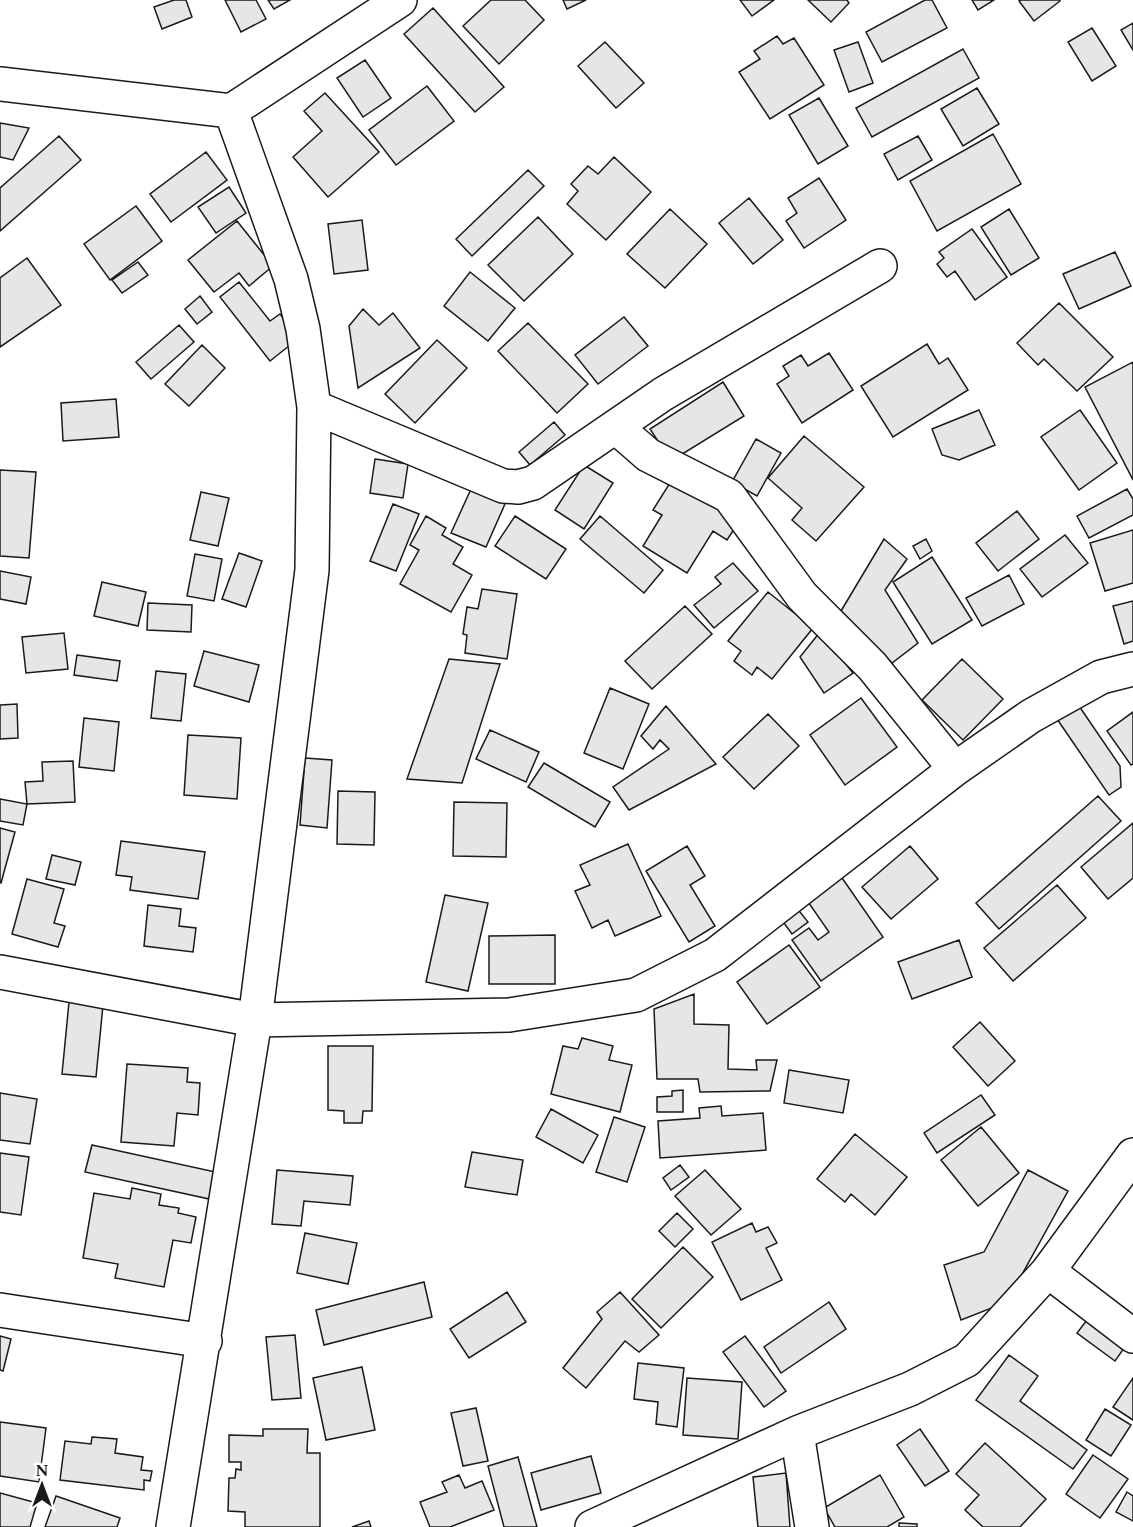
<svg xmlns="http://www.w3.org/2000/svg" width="1133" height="1527" font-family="Spectral,serif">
<rect width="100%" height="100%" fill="#fff"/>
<path fill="#e6e6e6" stroke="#1a1a1a" stroke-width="1.5" d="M174,0H186L192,17L162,29L154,7Z
M225,0H256L266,19L241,32Z
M268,0H290L274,9Z
M491,0H525L544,20L499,64L463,26Z
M563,0H586L567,9Z
M740,0H774L752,16Z
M808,0H847L849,3L831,22Z
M925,0H932L947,28L882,62L866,32Z
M972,0H994L978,10Z
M1021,0H1059L1060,1L1034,21L1019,1Z
M433,8L504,87L475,112L404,34Z
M1133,23V50L1121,30Z
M1092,28L1116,66L1092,81L1068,42Z
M777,36L783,44L794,38L824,85L770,119L739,72L760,59L754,51Z
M605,42L644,83L616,108L578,66Z
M858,42L873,83L849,92L834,50Z
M963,49L979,78L872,137L856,108Z
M365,60L391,98L363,117L337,78Z
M427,86L454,121L396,165L369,130Z
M977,88L999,124L963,146L941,109Z
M325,93L379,152L328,197L293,157L322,131L304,111Z
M819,98L848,146L818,164L789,115Z
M0,123L29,128L13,160L0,157Z
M993,134L1021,184L937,231L910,181Z
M59,136L81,160L0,231V188Z
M918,136L932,160L898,180L884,154Z
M206,152L227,180L171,222L150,194Z
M614,157L651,192L606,240L567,204L578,191L571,184L588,166L598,174Z
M528,170L544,186L472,256L456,239Z
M819,178L846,220L804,248L786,221L797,213L788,198Z
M229,187L246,213L216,233L198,207Z
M749,198L783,240L753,264L719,223Z
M136,206L162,241L110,280L84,244Z
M670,209L707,244L665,288L627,254Z
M1009,209L1039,258L1011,275L981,227Z
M538,217L573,254L524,301L488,265Z
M362,220L368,270L334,274L328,224Z
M237,221L273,266L249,286L239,273L214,292L188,260Z
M972,229L1007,277L975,300L955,271L947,277L937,264L944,258L939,252Z
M1115,252L1131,286L1079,309L1063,274Z
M27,258L61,305L0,347V278Z
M138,262L148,275L122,293L112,280Z
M470,272L515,308L488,341L444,306Z
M239,282L270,321L280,314L299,338L270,361L220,297Z
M200,296L212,312L197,324L185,309Z
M1059,303L1113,357L1077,391L1044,359L1038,365L1017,343Z
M363,309L379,325L393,313L420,348L358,388L349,326Z
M624,317L648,346L598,384L575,355Z
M528,323L588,384L557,413L498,351Z
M179,325L194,342L151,379L136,362Z
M437,340L467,368L415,423L385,394Z
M927,344L939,364L948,358L968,390L893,437L861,386Z
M202,345L225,368L189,406L165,384Z
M829,353L853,390L802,423L777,384L789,376L783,366L801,355L808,366Z
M1133,362V480L1085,387Z
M723,382L744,416L671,461L650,429Z
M116,399L119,437L63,441L61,403Z
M979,410L995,445L959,460L942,455L932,429Z
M1080,410L1117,463L1079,490L1041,437Z
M554,422L565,435L530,465L519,452Z
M804,436L864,487L816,541L792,520L802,508L768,478Z
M756,439L781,453L757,496L732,482Z
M375,459L408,464L403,498L370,493Z
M584,465L613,483L584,529L555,510Z
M0,470L36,472L29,558L0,556Z
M673,478L740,520L727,540L713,531L687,573L643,546L662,515L653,510Z
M471,489L505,504L486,547L451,533Z
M1127,489L1133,499V515L1089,538L1077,516Z
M201,492L229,498L218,546L190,540Z
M393,504L419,514L396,571L370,561Z
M1017,511L1039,539L998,571L976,543Z
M426,516L446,528L442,535L463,547L453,564L472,575L451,612L400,584L419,550L410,545Z
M515,516L566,549L546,579L495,546Z
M600,516L663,570L644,593L580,539Z
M1133,530V583L1105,591L1090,543Z
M1065,535L1088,563L1042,597L1020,569Z
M884,539L907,559L885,590L918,643L892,663L841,611Z
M926,539L932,551L920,559L913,546Z
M239,553L262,561L246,607L222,599Z
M195,554L222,559L214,601L187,596Z
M932,557L972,620L932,644L893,582Z
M733,563L758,591L714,628L694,605L721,584L715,577Z
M0,571L31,577L26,604L0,599Z
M1009,575L1024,604L982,626L966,598Z
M102,582L146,592L138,626L94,616Z
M482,589L517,594L507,659L465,653L467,635L463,634L467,607L478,609Z
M768,592L813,628L772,679L757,667L752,675L734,661L741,651L728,641Z
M1133,601V641L1124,644L1113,606Z
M148,603L192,605L191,632L147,630Z
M685,606L712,634L652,689L625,661Z
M820,632L853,673L824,693L800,657Z
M64,633L68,669L26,673L22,637Z
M204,651L259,665L249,702L194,686Z
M77,655L120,661L117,681L74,675Z
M449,659L500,664L462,783L407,779Z
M962,659L1003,699L963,740L922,700Z
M156,671L186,674L181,721L151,718Z
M610,688L649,704L623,769L584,753Z
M861,698L897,747L845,785L810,735Z
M17,704L18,738L0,739V705Z
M666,706L716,764L629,810L613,787L669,749L660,740L653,749L641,736Z
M1079,706L1120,766L1121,787L1109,795L1055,716Z
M1133,712V764L1131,765L1107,731Z
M768,714L799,746L754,789L723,757Z
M84,718L119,722L114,771L79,767Z
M490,730L539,752L526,782L476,759Z
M188,735L241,738L237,799L184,795Z
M305,758L332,760L327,828L300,825Z
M73,761L75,802L27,804L25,782L43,781L42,762Z
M544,763L610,802L595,827L528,787Z
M338,791L375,792L374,845L337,844Z
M1098,796L1121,821L999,929L976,903Z
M0,799L27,804L23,825L0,821Z
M454,802L507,803L506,857L453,856Z
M1133,823V878L1108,899L1081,867Z
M0,828L15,832L1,883L0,882Z
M121,841L205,852L198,899L130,890L132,877L116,875Z
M628,844L661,916L615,936L608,920L592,928L575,891L590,885L580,865Z
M687,846L705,876L690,885L715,926L689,942L646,871Z
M910,846L938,879L891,919L862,887Z
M52,855L81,862L75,885L46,879Z
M840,875L883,937L821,981L792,940L809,928L818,940L829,932L806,899Z
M27,879L64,889L54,923L65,926L58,947L12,934Z
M1057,885L1086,918L1013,981L984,948Z
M445,895L488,903L468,991L426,982Z
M148,905L181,909L179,926L196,928L193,952L144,946Z
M796,907L808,922L792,934L781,919Z
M555,935V984H489V936Z
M959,940L972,977L912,999L898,962Z
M789,945L820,987L767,1024L737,982Z
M694,994V1024L729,1025L728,1069L757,1070L756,1060H777L770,1091L700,1092L698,1079H657L654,1009Z
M69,1002L103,1005L96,1077L62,1074Z
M980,1022L1015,1061L988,1086L953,1047Z
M582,1038L613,1046L609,1060L632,1065L620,1112L551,1094L563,1046L578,1049Z
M328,1046H373L372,1111H363L362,1123H344V1111L328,1110Z
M127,1064L188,1068L187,1082L200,1083L198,1115L177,1113L174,1146L121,1142Z
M789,1070L849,1080L843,1113L784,1103Z
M683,1090V1112H657V1097L672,1096V1091Z
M0,1093L37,1099L30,1144L0,1140Z
M981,1095L995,1115L937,1153L924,1133Z
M721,1106L722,1116L763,1113L766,1150L660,1158L658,1121L700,1118L699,1108Z
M551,1109L598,1135L583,1163L536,1137Z
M614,1117L645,1127L627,1182L596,1172Z
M981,1127L1019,1173L978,1206L941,1160Z
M855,1134L907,1177L875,1215L851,1194L845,1202L817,1179Z
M92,1145L220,1173L214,1200L85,1172Z
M472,1152L523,1160L517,1195L465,1187Z
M0,1153L29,1157L21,1215L0,1212Z
M680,1165L689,1177L671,1190L663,1178Z
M277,1170L353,1176L350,1205L304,1201L301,1226L272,1224Z
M705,1170L741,1209L711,1235L675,1196Z
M1028,1170L1068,1191L1020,1278L1002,1304L961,1320L944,1265L984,1252Z
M132,1188L161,1194L159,1205L179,1208L178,1213L196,1217L191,1243L173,1240L164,1287L115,1278L118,1264L83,1258L94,1193L130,1199Z
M677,1213L693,1229L675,1247L659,1231Z
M752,1223L756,1232L768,1227L777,1243L766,1248L782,1280L741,1300L712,1242Z
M305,1233L357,1243L348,1284L297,1273Z
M683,1247L713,1277L661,1328L632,1299Z
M424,1282L432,1317L324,1345L316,1310Z
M507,1292L526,1322L469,1358L450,1329Z
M620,1292L659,1335L639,1352L625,1341L586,1388L563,1368L602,1319L597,1312Z
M829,1302L846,1329L781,1373L764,1347Z
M1090,1316L1127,1344L1115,1361L1077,1333Z
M295,1335L301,1398L272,1400L266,1337Z
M0,1336L11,1339L3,1371L0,1370Z
M745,1336L786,1391L764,1407L723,1352Z
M1009,1355L1038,1376L1020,1401L1087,1450L1073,1469L976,1400Z
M638,1363L684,1368L677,1427L656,1424L658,1402L634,1399Z
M362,1367L375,1430L326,1440L313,1378Z
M687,1378L742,1382L738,1439L683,1435Z
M1133,1378V1420L1113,1407Z
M476,1408L488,1461L463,1466L451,1413Z
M1105,1409L1131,1425L1111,1456L1086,1440Z
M0,1422L46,1428L39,1482L0,1476Z
M263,1429H308L307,1453H320V1527H245V1512L228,1511L229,1478H235L236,1469L241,1470V1462H229V1435L263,1436Z
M920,1429L949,1471L925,1486L897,1445Z
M92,1437L117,1439L115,1453L143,1457L141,1470L152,1471L150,1481L144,1480V1490L60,1480L65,1441L91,1444Z
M985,1443L1046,1499L1020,1527H983L965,1510L979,1495L956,1474Z
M1093,1455L1128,1479L1100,1518L1066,1494Z
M591,1456L601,1493L541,1510L531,1473Z
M518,1457L537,1527H504L488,1466Z
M786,1473L790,1527H758L753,1477Z
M459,1475L465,1488L482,1481L494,1510L450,1527H430L420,1502L447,1492L442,1482Z
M880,1475L904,1517L887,1527H835L824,1508Z
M1127,1492L1133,1496V1521L1116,1512Z
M0,1493L37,1503L30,1527H0Z
M56,1496L120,1518L117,1527H45Z
M369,1521L371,1527H352Z
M899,1523L917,1524V1527H899Z"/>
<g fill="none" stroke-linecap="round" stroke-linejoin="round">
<g stroke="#1a1a1a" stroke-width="36">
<path id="minor" d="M0,84L231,111L400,0
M314,407L503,486L518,487L533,483L663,394L880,266
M616,427L648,455L729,496L802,596L872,666L955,769
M0,972L255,1020L509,1015L636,995L715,955L955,769L1031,716L1101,677L1133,669
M1048,1271L1133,1336
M0,1310L205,1341
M797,1433L812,1527
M173,1527L255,1020L312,570L314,407L303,329L291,279L231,111
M592,1527L797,1433L910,1389L967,1360L1048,1271L1133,1155"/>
</g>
<use href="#minor" stroke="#fff" stroke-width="33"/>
</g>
<g transform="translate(42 1485)" stroke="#ffffff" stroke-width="4.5" paint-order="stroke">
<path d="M0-4.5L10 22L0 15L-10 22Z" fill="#1a1a1a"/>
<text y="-9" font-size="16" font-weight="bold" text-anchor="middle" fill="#1a1a1a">N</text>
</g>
</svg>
